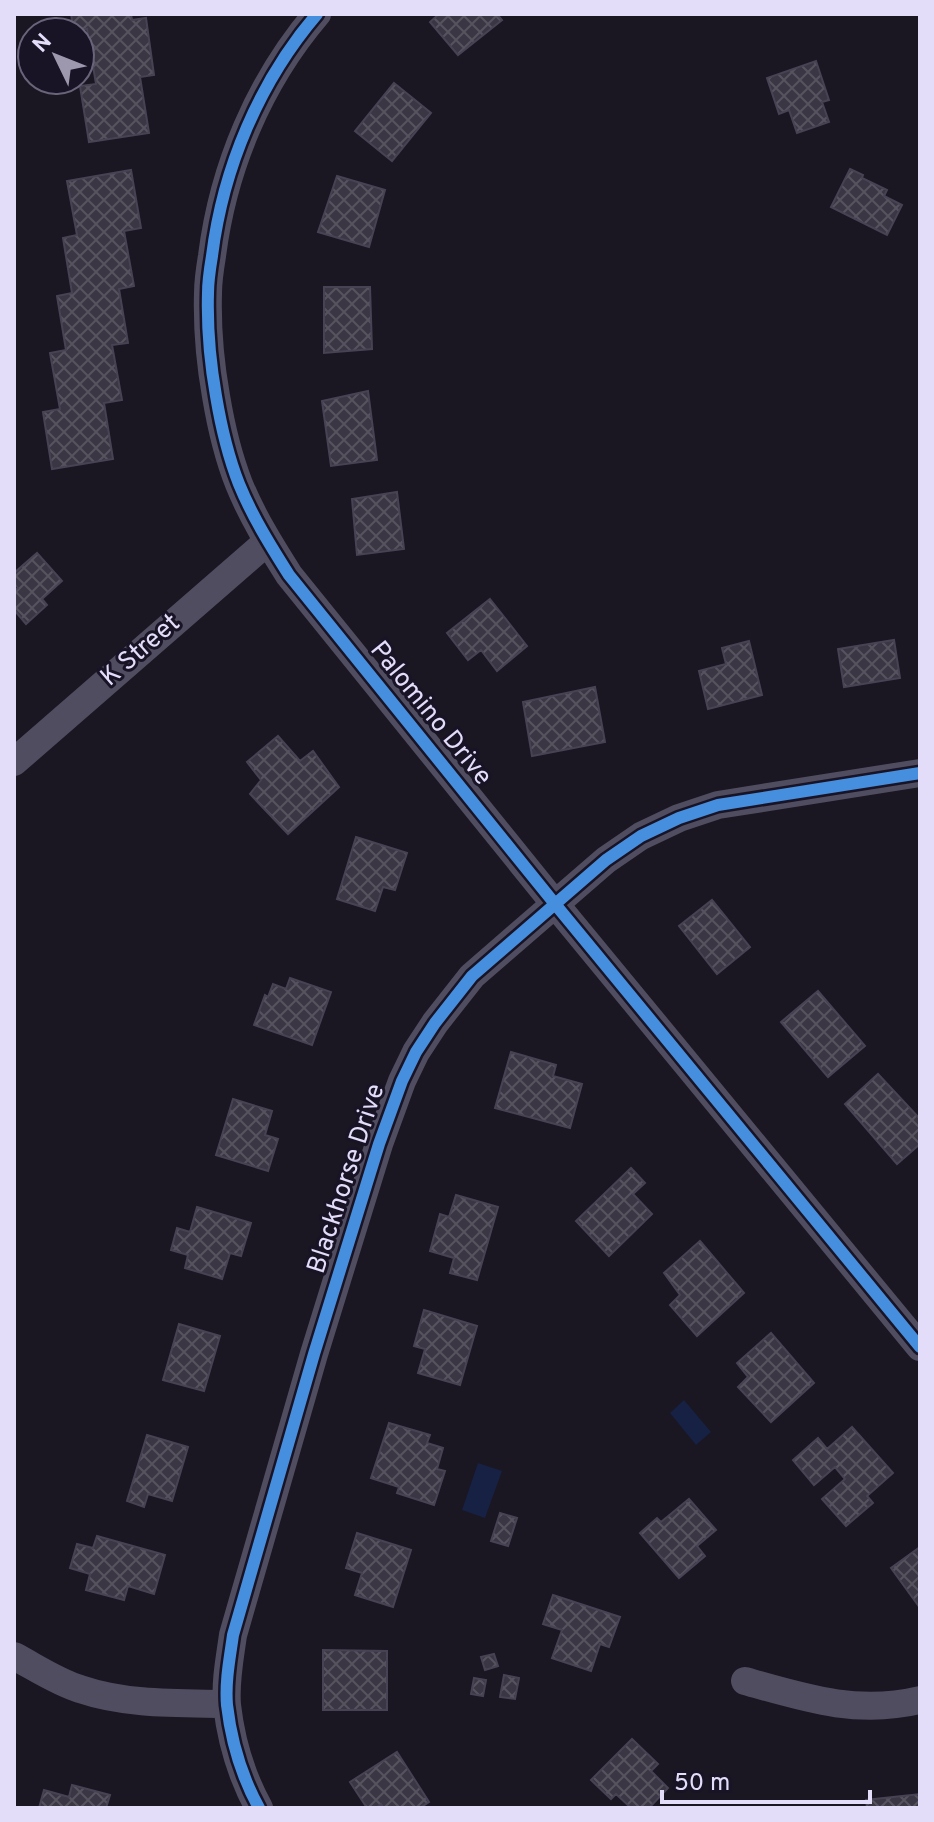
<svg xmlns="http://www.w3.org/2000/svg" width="934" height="1822" font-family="Overpass,sans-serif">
<defs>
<pattern id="building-cross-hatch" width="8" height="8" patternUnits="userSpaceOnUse" patternTransform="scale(2)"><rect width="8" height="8" fill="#3a3643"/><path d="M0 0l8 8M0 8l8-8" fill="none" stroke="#56535f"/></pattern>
</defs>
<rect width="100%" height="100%" fill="#1a1722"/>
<path fill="#162144" d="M684,1400L711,1432L696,1445L670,1413Z
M478,1463L502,1471L485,1518L462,1510Z"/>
<path fill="url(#building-cross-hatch)" stroke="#484354" stroke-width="2" d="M71,14H131L132,20L146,18L154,75L140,77L149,133L89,142L80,86L96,84L87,29L74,31Z
M439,14H497L502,20L458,55L430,22Z
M816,61L829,100L822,102L829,122L797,133L789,110L779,114L767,78Z
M394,83L431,113L392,161L355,131Z
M850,169L863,175L862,178L887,190L884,196L902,205L887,235L831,207Z
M131,170L141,228L124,231L134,286L119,289L128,343L112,345L122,400L104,403L113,459L52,469L43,412L60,409L50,353L66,350L57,296L72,293L63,238L77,235L67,181Z
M337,176L385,190L369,247L318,232Z
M324,287H370L372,349L324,353Z
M368,391L377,460L331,466L322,401Z
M397,492L404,549L357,555L352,499Z
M37,553L62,581L42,599L47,605L26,624L14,610V591L18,588L14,583V573Z
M490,599L527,646L497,671L481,650L468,660L447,633Z
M894,640L900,678L844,687L838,649Z
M749,641L762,695L708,709L699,671L726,664L722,648Z
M595,687L605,742L532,756L523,702Z
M278,736L300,761L313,751L339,787L288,834L250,794L261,780L247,762Z
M356,837L407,853L395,890L383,887L375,911L337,899Z
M712,900L750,947L717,974L679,926Z
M290,978L331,992L312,1045L254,1025L265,995L268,997L273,984L286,989Z
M818,991L865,1046L828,1077L781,1022Z
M511,1052L556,1065L553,1076L582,1084L570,1128L495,1108Z
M878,1074L920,1119V1144L897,1164L845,1104Z
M233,1099L272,1111L265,1135L278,1139L268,1171L216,1155Z
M631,1168L645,1183L633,1194L652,1214L609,1256L576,1221Z
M456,1195L498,1207L477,1280L450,1273L454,1258L430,1251L440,1214L449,1217Z
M197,1207L251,1223L241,1256L230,1253L222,1279L185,1268L188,1255L171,1250L177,1228L190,1232Z
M700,1241L744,1293L697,1336L670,1305L680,1295L664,1273Z
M424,1310L477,1326L460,1385L418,1373L425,1349L414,1346Z
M179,1324L220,1336L204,1391L163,1380Z
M771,1333L814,1383L771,1422L738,1387L748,1377L737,1363Z
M389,1423L430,1435L427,1443L443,1448L437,1469L445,1471L434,1505L397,1493L399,1487L371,1478Z
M852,1427L893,1473L867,1496L873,1503L846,1526L822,1499L845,1479L835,1467L814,1485L793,1460L818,1438L827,1449Z
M147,1435L188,1447L172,1501L148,1494L144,1507L127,1501Z
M689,1499L716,1530L697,1546L705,1556L679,1578L640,1533L657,1518L661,1522Z
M500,1513L517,1518L508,1546L491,1541Z
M357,1533L411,1550L393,1607L355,1595L362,1573L346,1568Z
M97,1536L165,1555L154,1594L128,1586L124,1600L86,1590L90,1574L70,1568L77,1544L93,1548Z
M920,1547V1608L891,1568Z
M553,1595L620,1617L609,1647L600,1644L591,1671L552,1658L562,1630L543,1624Z
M323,1650L387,1651V1710H323Z
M494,1654L498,1666L485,1670L481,1657Z
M504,1675L519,1678L515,1699L500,1697Z
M474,1678L486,1680L483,1696L471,1694Z
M632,1739L658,1764L651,1771L668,1788L649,1808H631L616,1794L611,1799L591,1780Z
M397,1752L429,1802L420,1808H383L381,1804L376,1808H367L350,1782Z
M72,1785L110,1795L106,1808H39L44,1790L69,1797Z
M920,1794V1808H867L866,1800Z"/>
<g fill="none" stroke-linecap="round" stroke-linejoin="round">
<path stroke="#514d61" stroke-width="28" d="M317,14C259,82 223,168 212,256C210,268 208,281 208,293C207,327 210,362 216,396C221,426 228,456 239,484C252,516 270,545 289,575L555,904L920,1347
M14,762L268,541
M14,1656C35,1667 57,1682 80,1689C127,1705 178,1703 227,1704
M745,1681C805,1698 857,1715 920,1700
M259,1808C242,1777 231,1740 227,1705C225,1681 230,1657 233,1635L314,1354L379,1144L402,1081L416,1052L435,1023L472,976L606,860L641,836L679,818L718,805L920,773"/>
<g stroke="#191326" stroke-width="17">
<path id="cycleway" d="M317,14C259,82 223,168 212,256C210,268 208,281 208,293C207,327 210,362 216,396C221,426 228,456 239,484C252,516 270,545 289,575L555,904L920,1347
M259,1808C242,1777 231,1740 227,1705C225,1681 230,1657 233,1635L314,1354L379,1144L402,1081L416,1052L435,1023L472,976L606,860L641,836L679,818L718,805L920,773"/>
</g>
<use href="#cycleway" stroke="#468fdf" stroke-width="12"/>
</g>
<g text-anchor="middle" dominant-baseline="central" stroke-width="6" stroke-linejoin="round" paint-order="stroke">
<g font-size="26" fill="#e4ddfa" stroke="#191326">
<text transform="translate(141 651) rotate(-41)">K Street</text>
<text transform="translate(430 714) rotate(51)">Palomino Drive</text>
<text transform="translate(347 1179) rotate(-72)">Blackhorse Drive</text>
</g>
</g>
<rect width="934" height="1822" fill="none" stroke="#e4ddfa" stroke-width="32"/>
<g transform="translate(56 56) rotate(313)"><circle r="38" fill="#191326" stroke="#6a647b" stroke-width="2"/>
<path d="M0-6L14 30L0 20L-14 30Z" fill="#9d98ae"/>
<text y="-12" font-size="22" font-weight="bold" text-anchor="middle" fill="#e4ddfa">N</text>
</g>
<path d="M662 1790v12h208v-12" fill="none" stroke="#e4ddfa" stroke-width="4"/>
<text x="674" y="1790" font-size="24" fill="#e4ddfa" stroke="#191326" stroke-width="6" paint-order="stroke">50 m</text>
</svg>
